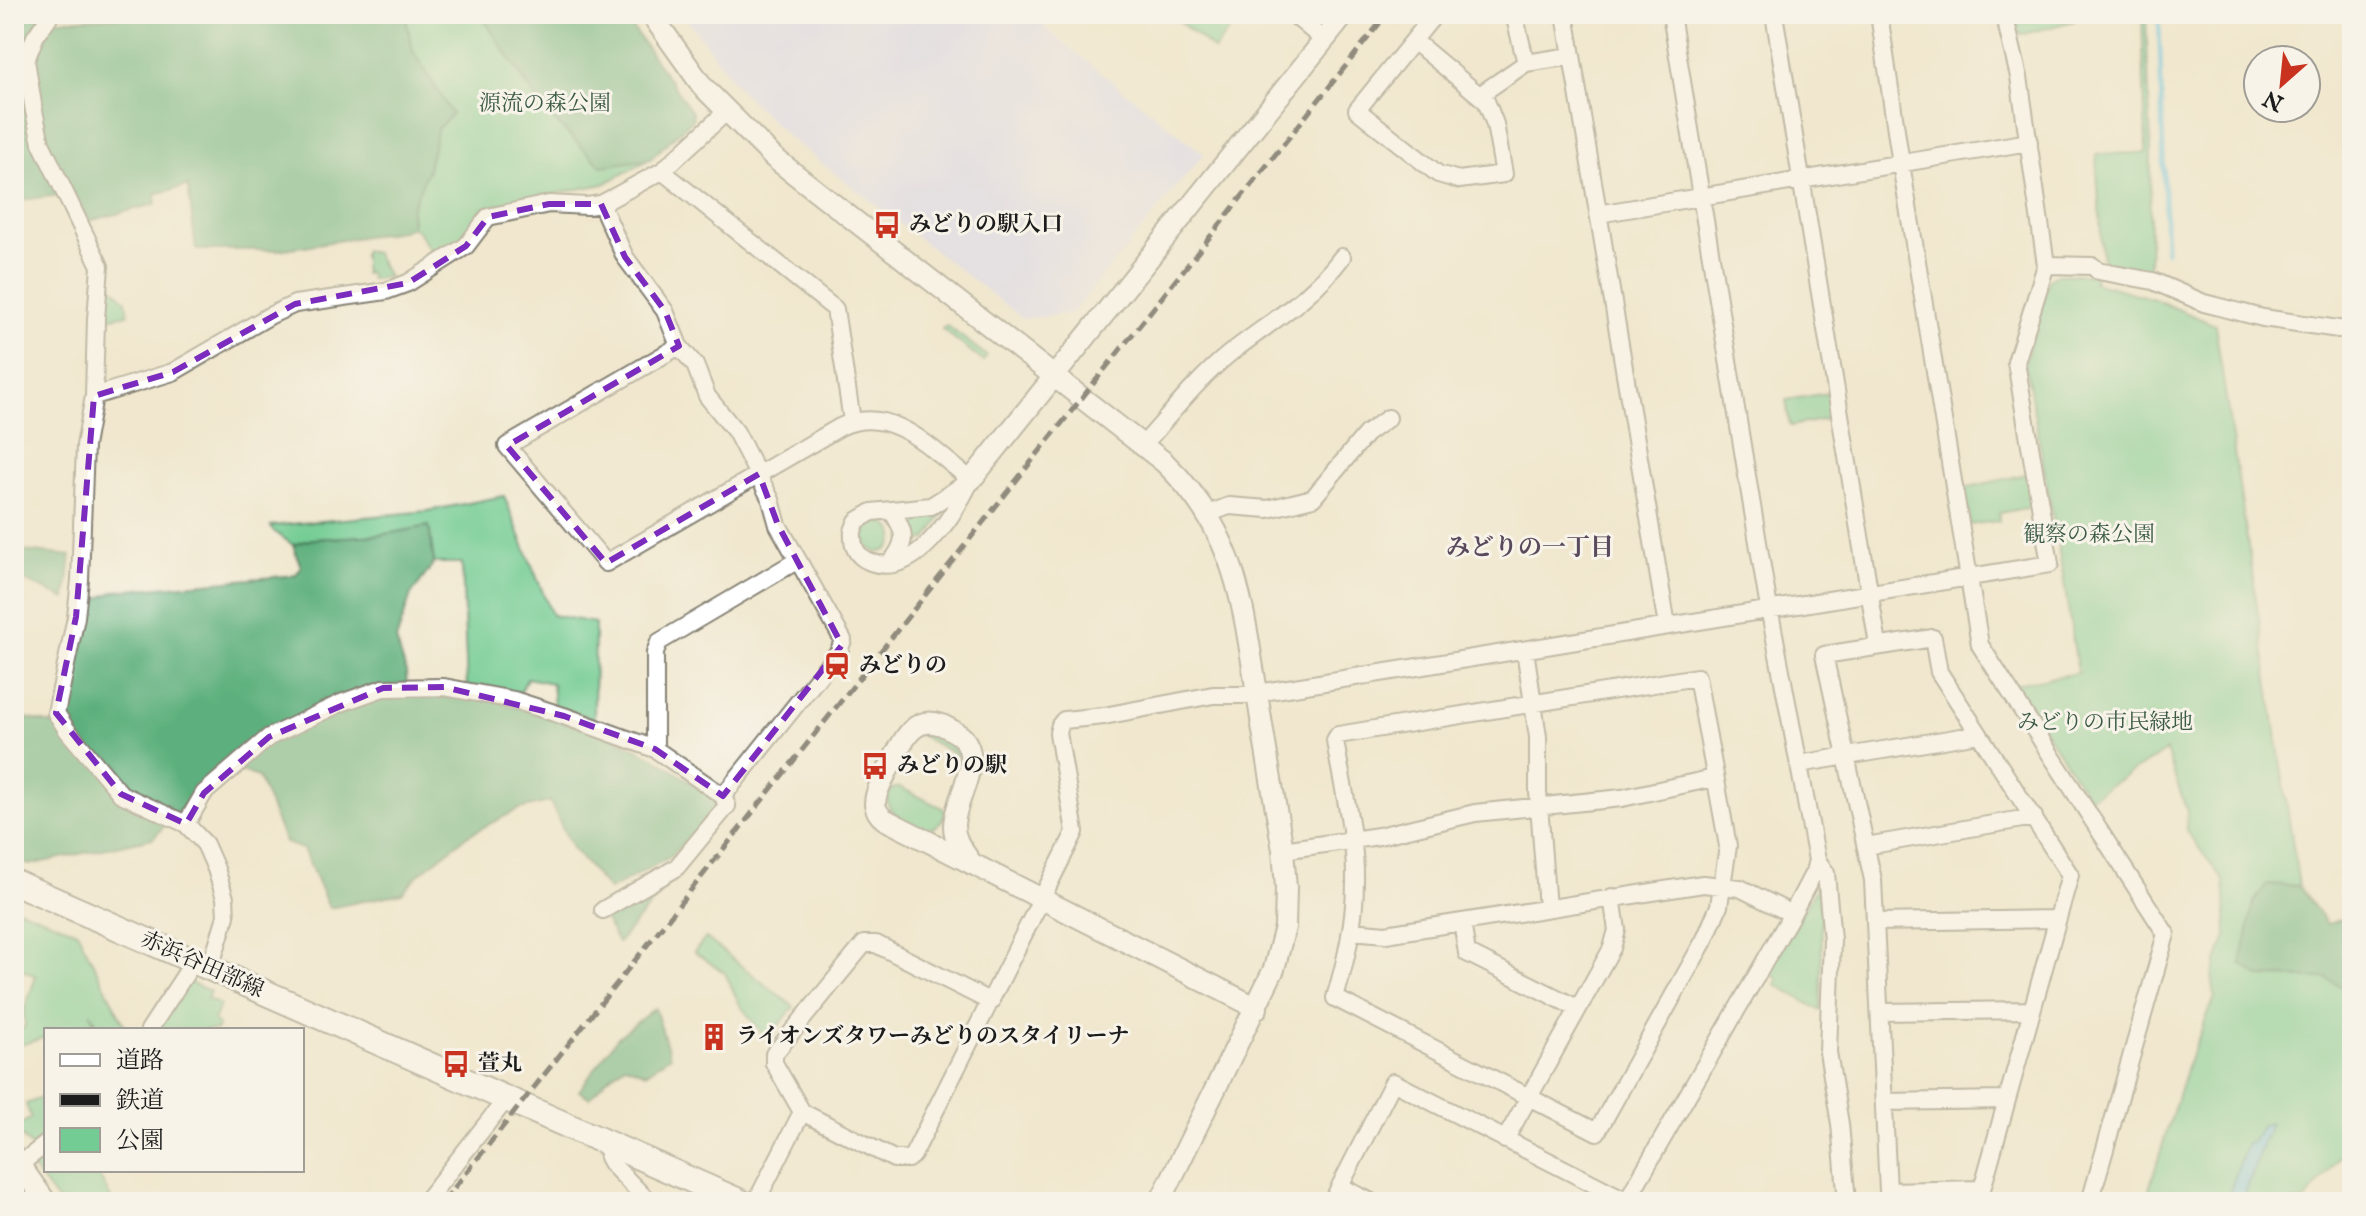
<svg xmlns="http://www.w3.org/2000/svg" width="2366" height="1216" font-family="'IM FELL English','Noto Serif JP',serif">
<rect width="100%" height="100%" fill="#f7f3e8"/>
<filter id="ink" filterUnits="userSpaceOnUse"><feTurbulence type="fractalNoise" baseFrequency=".0125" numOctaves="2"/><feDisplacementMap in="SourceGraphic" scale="16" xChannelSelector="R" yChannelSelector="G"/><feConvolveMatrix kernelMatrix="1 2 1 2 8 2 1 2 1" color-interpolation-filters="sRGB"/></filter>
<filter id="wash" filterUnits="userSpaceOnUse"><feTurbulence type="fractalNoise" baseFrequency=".006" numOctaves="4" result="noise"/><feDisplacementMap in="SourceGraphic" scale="32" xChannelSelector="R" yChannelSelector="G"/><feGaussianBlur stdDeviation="1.8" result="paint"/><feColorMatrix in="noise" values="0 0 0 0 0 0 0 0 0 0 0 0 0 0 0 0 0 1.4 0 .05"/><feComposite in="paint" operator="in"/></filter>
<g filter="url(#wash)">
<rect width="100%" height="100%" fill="#f0e7ce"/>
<path fill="#d7d7f8" d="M683,14H1056L1045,28L1204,154L1072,313L1023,319L788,137L739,89Z"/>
<path fill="#72cc93" stroke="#477458" stroke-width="2" d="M405,14H623L693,114L692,120L650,159L604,184L483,208L459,241L435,258L418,231L412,227L411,210L428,169L437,129L452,114L413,51Z
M1170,14H1241L1214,50Z
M2014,14H2073L2074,21L2020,35Z
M2142,14H2146L2151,153L2149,276L2103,267L2096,154L2146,153Z
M364,250L375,253L388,277L370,279V273H364Z
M2089,274L2096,277L2093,282L2154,299L2215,325L2299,886L2267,884L2260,977L2326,978L2352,993V1142L2304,1202H2145L2188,1063L2215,997L2212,976L2227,933L2224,881L2186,831L2187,812L2166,751L2089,798L2014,684L2078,673L2062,569L2025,362L2049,279L2055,275Z
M104,277L126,301L128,314L102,319Z
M946,325L987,356L983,361L942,329Z
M1828,393L1832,418L1790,426L1786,400Z
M2027,474L2032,507L1999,513V521L1970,525L1964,488Z
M504,496L552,615L595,623L594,719L554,706L552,683L527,678L518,698L467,688L462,563H434L429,527L380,535L313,539L293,545L272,530L271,526L428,511Z
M950,502L928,538L909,549L911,531L906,521C924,519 939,516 950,502Z
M864 537a15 15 0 1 1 30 0a15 15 0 1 1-30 0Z
M930,731L957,742L962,754L958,756L920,735Z
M899,787L943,808L946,814C943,820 940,825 933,828C921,832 872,811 892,789Z
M1818,885L1822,933L1821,1011L1775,984L1778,979L1768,972Z
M14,907L77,931L127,1030H101L90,1012L94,1023L71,1030H46V1037L14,1047V1033L25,1027L24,1011L36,976L14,966Z
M706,938L794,1007L767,1040L740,1005L725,973L694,952Z
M188,982L210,991L207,999L220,1005L214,1021L218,1025L217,1030H157Z
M46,1096V1136L32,1148L14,1128L31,1118L26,1104Z
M46,1151V1170H96L113,1202H58L32,1167L33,1162Z"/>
<path fill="#5db07d" stroke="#3c664c" stroke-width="2" d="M14,14H57L55,20L184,14H405L413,51L452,114L437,129L428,169L411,210L412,227L400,231L279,250H196L188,186L155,194L156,204L89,221L74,193L14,201Z
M480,14H623L693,114L692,120L650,159L601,166L544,110Z
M429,526L434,563L411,595L396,640L406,672L407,692L444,694L493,700L612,737L654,757L713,797L715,811L670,857L609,890L572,848L550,802L519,809L468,835L419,874L402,893L329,908L303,849L285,843L258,777L223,765L153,838L29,865L14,859V715L56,725L84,614L95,600L116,591L296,575L301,567L293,545L313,539L380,535Z
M14,550L71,556L66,599L14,576Z
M673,878L618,943L604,918Z
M2267,884L2299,886L2327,924L2352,916V931L2347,944L2352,957V993L2326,978L2260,977L2241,964L2254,902Z
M655,1008L670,1056L646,1073L625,1065L607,1079L590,1098L579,1091L618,1037Z"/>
<path fill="#66c3e4" stroke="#417080" stroke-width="2" d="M2270,1123L2242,1202H2226L2247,1143L2253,1141L2262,1125Z"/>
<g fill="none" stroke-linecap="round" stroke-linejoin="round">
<path stroke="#66c3e4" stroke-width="5" d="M2159,14L2166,251"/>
</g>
</g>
<g filter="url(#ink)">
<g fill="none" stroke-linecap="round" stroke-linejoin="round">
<g stroke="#868275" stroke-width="20">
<path id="minor" d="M51,14L35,37L26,60L34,111L41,143L100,266L96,319L94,396L85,446L80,580L76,617L56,713L67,730L121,794L186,824L205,844L216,869L225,898L226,916L210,968
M1293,14L1324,40
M1514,14L1526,63
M1565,14L1667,626
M1774,14L1878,645
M1879,14L1901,164L1980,645L2166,934L2090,1202
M2004,14L2019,77L2046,265
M1414,41L1486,101L1495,124L1504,174L1459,180L1438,174L1357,110L1435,14
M1481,94L1526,63L1571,56
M662,171L835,309L852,421
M601,204L625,257L665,311L679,346L695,365L707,396L736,432L771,500L778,525L843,640L839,651L723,796
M1598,214L2029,142
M679,346L507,446L606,563L840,427C891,402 933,451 971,480
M94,396L173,372L269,316L295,304L386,291L408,283L466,246L488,217L549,204L587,206L601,204L662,171L726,112
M1144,444C1171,414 1197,380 1229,354C1270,322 1311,299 1342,257
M971,480C955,513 915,581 868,561C855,555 852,544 853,531L857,521L872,512L931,506Z
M1208,514L1229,506L1268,509L1313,498L1366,434L1388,418
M890,563C908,542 906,532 891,510
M1933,638L1939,672L2070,875L1982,1189L1888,1191L1873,880L1824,655Z
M1525,650L1538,737V792L1547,908
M1697,677L1728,846L1719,906L1705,939L1597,1132L1335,998C1346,960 1355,922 1355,882C1356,835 1342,786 1335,740L1338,735Z
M655,749V653L659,642L798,560
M1799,764L1979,734
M186,824L204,793L269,737L341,703L383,688L444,687L514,700L564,716L655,749L723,796L727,806L676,868L603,910
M1866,846L2034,817
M1283,850L1379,836L1475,813L1622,798L1714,778
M1817,860L1826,873L1832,940L1828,1052L1840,1124L1847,1202
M1462,922L1467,953L1577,1008
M1876,922L2056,919
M1351,931L1386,934L1703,884L1740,888L1792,914
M991,1002L876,944H864L774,1054V1063L802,1112L894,1159H908L913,1155L1075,832L1058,733L1060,725L1064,720L1104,716L1213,695H1245L2050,564L2016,362L2046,265L2093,266L2098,271L2153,281L2204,303L2263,318L2352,331
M1880,1012L2030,1010
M149,1030L194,961
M1884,1102L2006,1100
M1505,1140L1612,948L1617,930L1612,897
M613,1146L608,1157L612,1164L649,1202
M19,1165L46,1144
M1340,1186L1371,1202
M425,1202L507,1098
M761,1202L759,1196L802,1112
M1332,1202L1393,1082L1627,1201
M1626,1202L1792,914L1814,872L1817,860L1767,597L1671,14"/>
</g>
<g stroke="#868275" stroke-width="24">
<path id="tertiary" d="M651,14L703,87L773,157L1164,462C1236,531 1242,600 1257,693C1265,746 1274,798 1283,850L1286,888L1285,927L1274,969L1160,1202
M971,480L1345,14
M972,864C964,852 954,841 954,826C954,799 984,762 963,738C958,733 948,728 942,725C912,714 902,743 891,764C885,776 875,790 875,804C876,811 879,815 884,819L1257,1008
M14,1157L46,1202"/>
</g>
<g stroke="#868275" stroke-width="28">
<path id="secondary" d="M14,882L741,1202"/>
</g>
<use href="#minor" stroke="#fff" stroke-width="16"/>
<use href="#tertiary" stroke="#fff" stroke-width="20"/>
<use href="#secondary" stroke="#fff" stroke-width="24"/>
<path stroke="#1c1c1c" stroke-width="5" stroke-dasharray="12 6" stroke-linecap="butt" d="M443,1202L1387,14"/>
</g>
</g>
<path d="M0 0H2366V1216H0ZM549,204H601L625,257L665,311L679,346L507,446L606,563L759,474L778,525L842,645L723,796L655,749L564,716L444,687L383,688L269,737L204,793L186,824L121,794L56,713L76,617L94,396L173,372L295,304L408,283L466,246L488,217Z" fill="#f0e7ce" fill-opacity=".55" fill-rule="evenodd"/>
<path fill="none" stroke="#7b2cbf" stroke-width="6" stroke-dasharray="16 10" stroke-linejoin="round" d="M549,204H601L625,257L665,311L679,346L507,446L606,563L759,474L778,525L842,645L723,796L655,749L564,716L444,687L383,688L269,737L204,793L186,824L121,794L56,713L76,617L94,396L173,372L295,304L408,283L466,246L488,217Z"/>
<defs>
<g id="bus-bare" transform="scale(2.16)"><path d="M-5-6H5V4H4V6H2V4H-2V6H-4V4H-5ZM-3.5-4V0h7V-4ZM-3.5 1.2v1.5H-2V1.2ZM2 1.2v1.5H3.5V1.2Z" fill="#c8321e" stroke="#f7f3e8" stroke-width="2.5" paint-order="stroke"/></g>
<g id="station-bare" transform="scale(2.16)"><path d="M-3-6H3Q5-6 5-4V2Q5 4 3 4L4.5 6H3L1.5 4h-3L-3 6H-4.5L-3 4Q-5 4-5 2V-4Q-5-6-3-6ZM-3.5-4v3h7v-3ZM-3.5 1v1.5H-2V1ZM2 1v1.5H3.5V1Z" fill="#c8321e" stroke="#f7f3e8" stroke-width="2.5" paint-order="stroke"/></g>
<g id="building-bare" transform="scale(2.16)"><path d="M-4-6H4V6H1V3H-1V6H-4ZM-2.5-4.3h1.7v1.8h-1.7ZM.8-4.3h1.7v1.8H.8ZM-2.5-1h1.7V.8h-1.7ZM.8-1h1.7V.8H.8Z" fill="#c8321e" stroke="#f7f3e8" stroke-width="2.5" paint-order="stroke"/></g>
</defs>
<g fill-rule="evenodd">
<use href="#bus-bare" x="887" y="225"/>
<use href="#station-bare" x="837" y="666"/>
<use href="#bus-bare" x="875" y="766"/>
<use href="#building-bare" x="714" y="1037"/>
<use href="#bus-bare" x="456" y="1064"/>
</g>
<g text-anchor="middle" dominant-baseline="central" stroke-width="6" stroke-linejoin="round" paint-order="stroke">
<g font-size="22" fill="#3a5a46" stroke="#f7f3e8">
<text x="545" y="104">源流の森公園</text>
<text x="2089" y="535">観察の森公園</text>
<text x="2105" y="723">みどりの市民緑地</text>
</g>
<g font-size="22" font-weight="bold" fill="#1c1c1c" stroke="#f7f3e8" text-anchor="start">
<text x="909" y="225">みどりの駅入口</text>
<text x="859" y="666">みどりの</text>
<text x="897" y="766">みどりの駅</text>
<text x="736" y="1037">ライオンズタワーみどりのスタイリーナ</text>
<text x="478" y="1064">萱丸</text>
</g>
<g font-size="22" fill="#1c1c1c" stroke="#f7f3e8">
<text transform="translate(202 965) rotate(24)">赤浜谷田部線</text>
</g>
<g font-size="24" font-weight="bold" fill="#594a5d" stroke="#f7f3e8">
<text x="1530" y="548">みどりの一丁目</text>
</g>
</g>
<rect width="2366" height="1216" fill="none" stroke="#f7f3e8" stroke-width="48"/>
<rect x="44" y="1028" width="260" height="144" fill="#f7f3e8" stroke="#9f9d96" stroke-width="2"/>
<rect x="60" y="1054" width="40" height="12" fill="#ffffff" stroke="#9f9d96" stroke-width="2"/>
<text x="116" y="1068" font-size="24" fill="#1c1c1c">道路</text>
<rect x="60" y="1094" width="40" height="12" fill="#1c1c1c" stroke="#9f9d96" stroke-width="2"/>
<text x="116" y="1108" font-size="24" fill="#1c1c1c">鉄道</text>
<rect x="60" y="1128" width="40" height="24" fill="#72cc93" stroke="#9f9d96" stroke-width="2"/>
<text x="116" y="1148" font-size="24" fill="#1c1c1c">公園</text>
<g transform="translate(2282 84) rotate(207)"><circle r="38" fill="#f7f3e8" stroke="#9f9d96" stroke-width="2"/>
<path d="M0-6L14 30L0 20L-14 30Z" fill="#c8321e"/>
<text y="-12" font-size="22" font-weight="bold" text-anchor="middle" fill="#1c1c1c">N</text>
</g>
</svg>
